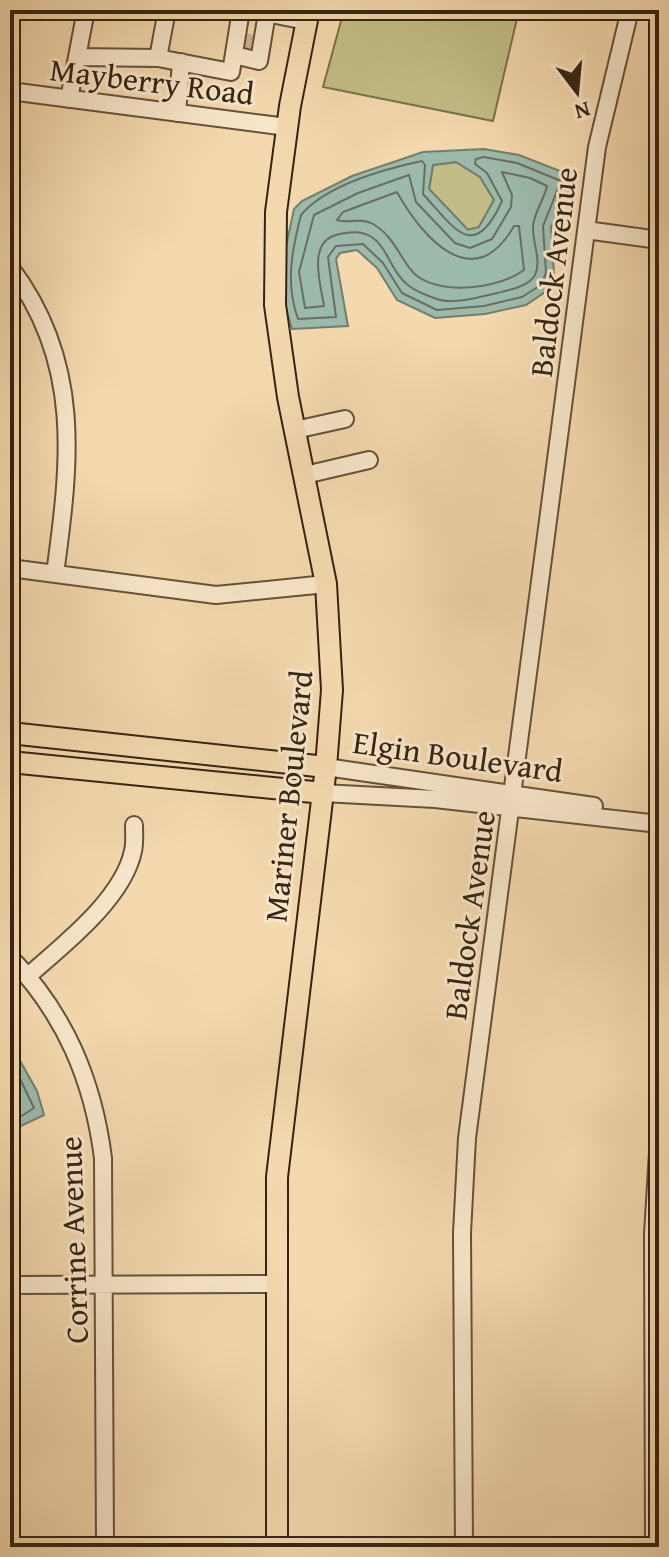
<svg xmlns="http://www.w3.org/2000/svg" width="669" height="1557" font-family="'Gentium Book Plus',serif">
<rect width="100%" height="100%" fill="#f4d9ae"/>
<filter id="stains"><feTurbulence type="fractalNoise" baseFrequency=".0025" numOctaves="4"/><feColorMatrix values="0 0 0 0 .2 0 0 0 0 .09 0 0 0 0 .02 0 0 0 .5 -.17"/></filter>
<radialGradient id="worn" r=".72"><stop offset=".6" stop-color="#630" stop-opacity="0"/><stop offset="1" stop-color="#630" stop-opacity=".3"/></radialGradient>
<path fill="#c2bd86" stroke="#7c704c" stroke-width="2" d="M344,10H519L493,121L323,87Z
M456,162L480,177L494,200L479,227L468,230L429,189L433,165Z"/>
<path fill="#9cbaac" stroke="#737e6f" stroke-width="2" fill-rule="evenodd" d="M484,149L519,155L570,175L578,173L551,227L554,274L548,290L526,305L485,314L435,318L397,300L377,268L357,250L340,253L336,259L348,326L292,329L282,295L281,270L294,209L302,201L352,176L423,152ZM456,162L480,177L494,200L479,227L468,230L429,189L433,165Z
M10,1043L37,1091L44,1115L21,1126L10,1125Z"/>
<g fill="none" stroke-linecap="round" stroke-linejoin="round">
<path stroke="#696f60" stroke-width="2" d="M484,157L517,163L561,181L543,226L546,273L541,285L522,297L484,306L437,310L402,293L383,263L363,244L336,246L328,257L336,317L298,319C285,283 292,250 301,215C326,185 385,169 422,161L425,165L423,194C455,229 474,263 502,201L487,173L475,164L476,159Z
M502,172L530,178L547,186C544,200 534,213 533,226C532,241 542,261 535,275C528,287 509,290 497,293C480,297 453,305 437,299C428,296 416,291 409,286C383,267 388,220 336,235C307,243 321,286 324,306L305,308L299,272L314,215L358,193L409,175L416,202L455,243L470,248L492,239L511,207L512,195Z
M397,192C423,239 474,296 514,226H519L524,270C497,289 444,295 417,276C403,266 396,237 373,224C360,217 348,224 337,220L343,212Z
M10,1058L34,1108L20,1117L10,1118"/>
<path stroke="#ceb58f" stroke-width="16" stroke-dasharray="16 8" stroke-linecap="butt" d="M244,41L258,44"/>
<g stroke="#66513a" stroke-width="20">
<path id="minor" d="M251,10L306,21
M234,55L259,61L267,13
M77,57L158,58L231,72L241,10
M158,58L167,10
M10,91L287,127
M69,99L86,10
M177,113L181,62
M586,230L659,240
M10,267C83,363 70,463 55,574
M295,430L345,419
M305,475L369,460
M10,568L216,595L326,584
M326,767L594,806
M323,793L435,799L659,824
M10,957C65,1014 93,1080 103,1158L105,1547
M28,976C63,945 123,899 133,851C135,843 134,833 134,825
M10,1285L276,1284
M464,1547L462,1233L467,1138L597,147L630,10
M654,1547L653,1234L659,1136"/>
</g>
<g stroke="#362413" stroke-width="24">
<path id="major" d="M10,733L326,767
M10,762L323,793
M277,1547V1177L326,767L332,690L326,584L288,397L275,305L276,212L290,106L309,10"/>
</g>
<use href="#minor" stroke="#f8e6ca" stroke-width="16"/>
<use href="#major" stroke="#f4d9ae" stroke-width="20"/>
</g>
<g text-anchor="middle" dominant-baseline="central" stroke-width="6" stroke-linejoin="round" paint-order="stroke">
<g font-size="32" fill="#362413" stroke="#f8e6ca">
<text transform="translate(152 81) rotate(7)">Mayberry Road</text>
<text transform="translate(553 272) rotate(-83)">Baldock Avenue</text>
<text transform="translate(458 756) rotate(8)">Elgin Boulevard</text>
<text transform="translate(288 796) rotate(-84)">Mariner Boulevard</text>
<text transform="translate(469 915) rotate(-82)">Baldock Avenue</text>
<text transform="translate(73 1240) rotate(-92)">Corrine Avenue</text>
</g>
</g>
<rect width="669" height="1557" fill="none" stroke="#f4d9ae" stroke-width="40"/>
<rect x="12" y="12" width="645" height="1533" fill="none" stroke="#362413" stroke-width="4"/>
<rect x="20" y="20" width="629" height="1517" fill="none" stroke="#362413" stroke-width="2"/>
<g transform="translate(577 92) rotate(164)" stroke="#f8e6ca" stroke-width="6" paint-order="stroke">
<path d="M0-6L14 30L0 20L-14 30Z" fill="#362413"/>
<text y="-12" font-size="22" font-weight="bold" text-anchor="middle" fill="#362413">N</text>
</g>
<rect width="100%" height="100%" filter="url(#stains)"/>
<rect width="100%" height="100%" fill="url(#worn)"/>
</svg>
